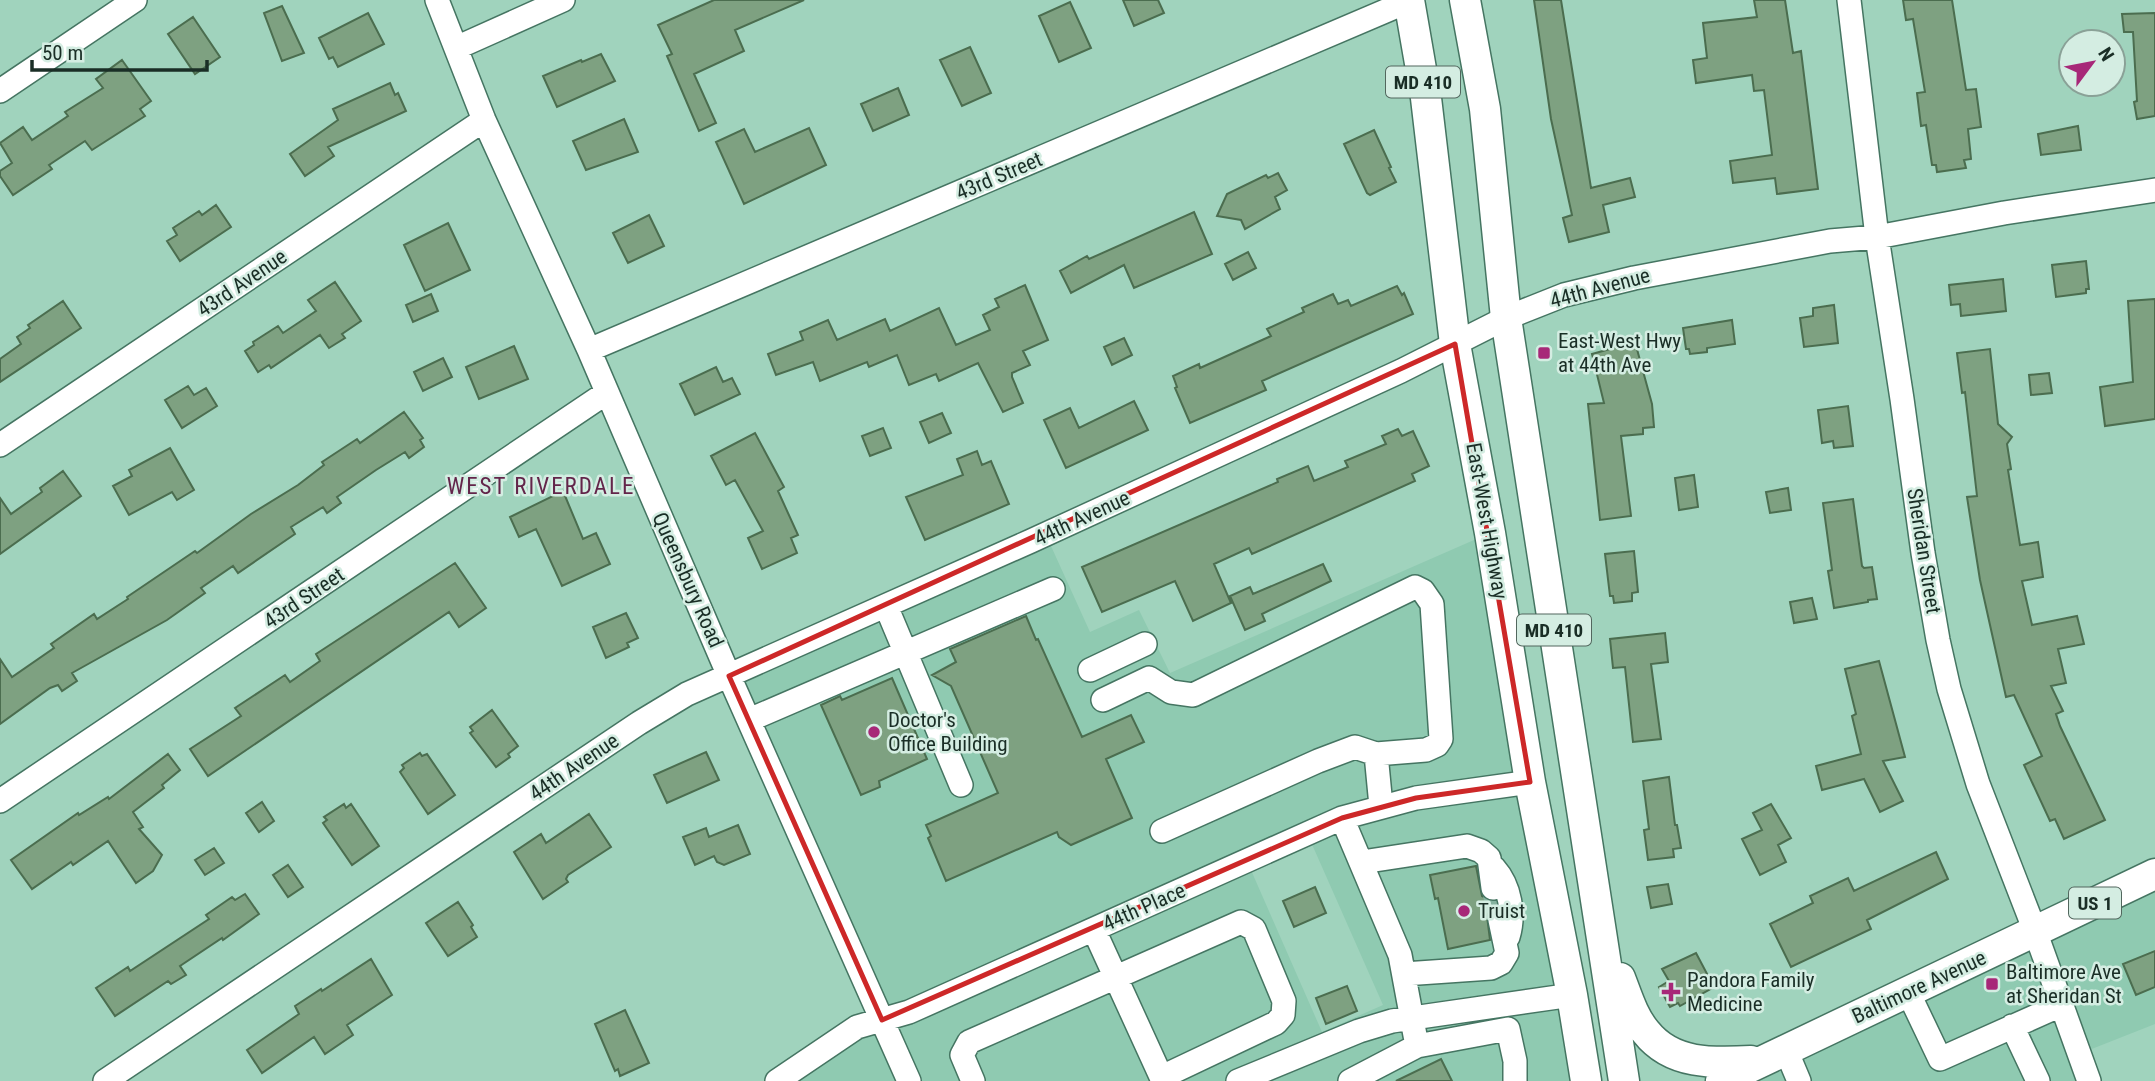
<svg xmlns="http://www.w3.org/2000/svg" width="2155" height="1081" font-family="'Roboto Condensed',sans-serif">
<rect width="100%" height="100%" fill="#a0d3bd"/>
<path fill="#8fcab1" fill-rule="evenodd" d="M1490,533L1586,1081H777L881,1020L729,676L1046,535L1090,632L1139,610L1170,673ZM1307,833L1383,1005L1322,1032L1247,861Z
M2155,874V1024L2079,1054L2089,1081H1721Z"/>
<path fill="#7ea181" stroke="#4b6d4f" stroke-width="2" d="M714,0H804L735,30L744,51L694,74L716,123L699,131L667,56L672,54L658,25Z
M1123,0H1158L1164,13L1134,26Z
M1534,0H1561L1591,188L1630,178L1635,197L1603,205L1609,232L1569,242L1563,218L1572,215L1551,119Z
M1754,0H1785L1793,53L1801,51L1818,189L1777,194L1775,178L1733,183L1730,161L1772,155L1764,90L1754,91L1752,75L1696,83L1693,60L1707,58L1703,23L1757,17Z
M1903,0H1952L1966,90L1976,89L1981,127L1968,129L1971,159L1964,160L1966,168L1937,172L1936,165H1932L1926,125L1921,126L1917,93L1925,92L1913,19L1906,20Z
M1070,2L1091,48L1059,62L1039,16Z
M282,6L304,53L282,61L264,13Z
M368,13L384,44L338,67L333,57L329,59L319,38Z
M2155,13V116L2137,119L2134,102L2137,101L2133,32H2124L2122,14Z
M193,17L220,57L195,74L168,34Z
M970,47L991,93L962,106L940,60Z
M601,54L615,81L557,107L543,76L581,60L582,62Z
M122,60L151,101L140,109L145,116L92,150L85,141L49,165L52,169L13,195L0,176V171L12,163L0,143L23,127L32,140L68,116L65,112L103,88L96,79Z
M390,83L395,95L398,93L406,111L328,147L334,156L305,176L290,154L338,120L333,109Z
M898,88L909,115L873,131L861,104Z
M624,119L638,152L586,170L573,141Z
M2078,126L2081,150L2041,155L2038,134Z
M809,128L826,165L744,204L716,142L744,129L755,152Z
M1374,130L1391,167L1389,168L1396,182L1370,195L1367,193L1344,144Z
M1278,173L1287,190L1275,197L1280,209L1245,229L1241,220L1217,216L1227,194L1266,175L1268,178Z
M216,205L231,227L180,261L167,241L177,235L173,228L199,211L202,215Z
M1194,212L1212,254L1134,288L1124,265L1071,293L1060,271L1087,256L1089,259Z
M649,215L664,246L628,263L613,233Z
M448,223L470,270L425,291L404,245Z
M1248,252L1256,268L1233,280L1225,264Z
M2086,261L2089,289H2086V293L2056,297L2052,265Z
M2003,279L2006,311L1961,316L1960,304L1951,305L1949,285Z
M335,282L361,321L342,334L345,338L329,348L320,335L271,368L269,365L258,372L245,351L254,345L253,342L278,326L283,333L316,311L308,300Z
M1025,285L1048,340L1023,351L1030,365L1012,373V377L1023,403L1003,412L978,363L939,381L936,374L909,385L897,355L869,367L867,362L820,381L813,362L776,375L768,354L803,340L800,332L828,320L837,340L885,319L890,331L939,308L956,345L990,330L983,315L999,307L995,299Z
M1397,286L1402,295L1404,293L1413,314L1262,381L1266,390L1190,423L1175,388L1177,387L1173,376L1199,364L1200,368L1271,336L1267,329L1304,312L1302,308L1333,294L1338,304L1348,300L1351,306Z
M431,294L438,311L413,322L406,305Z
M2155,299V419L2105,426L2100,387L2133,382L2128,301Z
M63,301L81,328L0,382V359L21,344L17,337L30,328L28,325Z
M1834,305L1838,343L1804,347L1800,318L1813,316V308Z
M1732,320L1735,344L1707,348V352L1690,354L1689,349H1686L1683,328Z
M1124,338L1132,355L1112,365L1104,347Z
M1635,342L1652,404L1654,427L1643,428V434L1621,436L1631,516L1600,520L1588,404L1604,403L1592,354Z
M514,346L528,379L479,399L466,367Z
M1990,349L1998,424L2012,437L2007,444L2011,469L2008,470L2020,545L2038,542L2043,577L2022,581L2032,625L2077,616L2084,644L2058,649L2066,683L2051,686L2063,711L2056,714L2060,726L2105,820L2064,839L2055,819L2050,821L2024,765L2042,756L2014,695L2006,697L1980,580L1967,497L1977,496L1965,392L1962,393L1957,353Z
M443,358L452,377L423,391L414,372Z
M716,367L723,382L732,378L740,394L695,415L680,384Z
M2049,373L2052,393L2031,395L2029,375Z
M188,386L194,395L206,388L217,406L182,428L165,400Z
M1134,401L1148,430L1066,468L1044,420L1070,408L1079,428Z
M1848,406L1853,446L1834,448L1833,441L1822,443L1818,410Z
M404,412L423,438L420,440L424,447L409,458L405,452L376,470L337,497L341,503L327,513L323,507L291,527L295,534L238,573L233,566L201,588L205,593L167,620L72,673L77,681L62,691L58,685L50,688L0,724V659L12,677L54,648L51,644L94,614L97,619L128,599L127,597L195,551L197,553L251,514L298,485L324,465L322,462L357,439L360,443Z
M942,413L951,433L929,443L920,422Z
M883,428L891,448L870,456L862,436Z
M1398,429L1402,436L1413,431L1429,466L1412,474L1415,481L1252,554L1249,548L1214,564L1231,603L1193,621L1175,581L1102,612L1082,567L1278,482L1277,479L1308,466L1314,481L1348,467L1345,461L1386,444L1382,436Z
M755,433L784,487L778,491L798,535L791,538L797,553L762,569L748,538L763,531L735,480L726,485L711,456Z
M170,448L194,490L177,500L172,492L129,515L113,486L132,476L129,470Z
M977,451L982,465L991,461L1009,504L925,540L906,497L963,475L957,459Z
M63,471L81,496L0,554V498L11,514L42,492L40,488Z
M1694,475L1698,507L1679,510L1675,478Z
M1788,488L1791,510L1770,513L1766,492Z
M563,491L583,539L596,533L610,564L562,586L536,529L519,537L510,517Z
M1853,499L1862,566L1864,568L1872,567L1877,599L1868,600V602L1834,608L1828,571L1832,570L1823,503Z
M1634,551L1638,592L1632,593V601L1614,603L1613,596H1610L1605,554Z
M455,563L486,608L459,627L449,612L208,776L190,749L241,716L235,708L285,675L290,682L320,661L316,654Z
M1323,564L1331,581L1262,614L1265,621L1245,630L1230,596L1250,587L1253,594Z
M1812,598L1817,619L1794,623L1790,602Z
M626,613L638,638L627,643L629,647L606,658L593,627Z
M1026,616L1036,640L1038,639L1082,737L1131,715L1144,742L1106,759L1132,818L1071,845L1059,837L1057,832L946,881L928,838L931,836L926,825L998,793L951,686L932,675L956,662L950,649Z
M1665,633L1668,662L1651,664L1661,739L1633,742L1625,667L1613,668L1610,639Z
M1879,661L1905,757L1883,761L1903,801L1880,812L1864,779L1822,790L1816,766L1861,754L1852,716L1856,714L1845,669Z
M892,678L927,759L879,781L880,787L861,795L821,705L840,696L842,700Z
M492,710L518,746L508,754L510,757L496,767L470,733L473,731L470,727Z
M706,752L719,780L667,803L654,775Z
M420,753L422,756L427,754L455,795L428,814L400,772L404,768L402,765Z
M168,754L180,770L162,785L164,788L133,812L143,827L139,829L162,855L153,871L136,883L108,841L73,865L71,862L32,889L11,860L78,813L79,815L108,797L109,799Z
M1669,777L1675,825H1677L1681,848L1673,849L1674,857L1648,860L1644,830L1649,829L1643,781Z
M262,802L274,821L259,832L246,813Z
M344,804L346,808L351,804L379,846L352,865L323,823L327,820L324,817Z
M1771,804L1791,838L1778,845L1786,862L1760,875L1742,839L1762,830L1753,813Z
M589,814L611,847L568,875L566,879L568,882L543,899L514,852L541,834L546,843Z
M738,825L750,854L724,865L717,862L714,856L695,865L683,837L706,828L709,837Z
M214,848L224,863L205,875L195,860Z
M1936,852L1948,879L1867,920L1871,929L1791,967L1770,924L1813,903L1810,896L1848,878L1854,891Z
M288,865L303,887L288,897L273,875Z
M1476,866L1482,896L1496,903V907L1490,910L1487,916L1490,940L1448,949L1438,898L1435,899L1430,875Z
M1668,884L1672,904L1651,908L1647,887Z
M1315,887L1326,913L1294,927L1283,901Z
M245,894L259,914L223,940L222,938L180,966L186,975L171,984L168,981L115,1016L96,988L128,967L130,971L209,919L206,915L232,897L235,900Z
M458,902L473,925L471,927L477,937L448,956L426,923Z
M2155,951V987L2136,995L2123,964Z
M1696,953L1714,987L1680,1006L1678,1003L1670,1007L1659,987L1669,981L1662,969Z
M371,959L392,995L347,1025L353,1035L325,1054L314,1037L262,1073L247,1050L299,1014L295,1006L321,989L322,991Z
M1347,986L1357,1011L1326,1024L1316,998Z
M625,1010L649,1063L620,1076L618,1069L615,1071L595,1024Z
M1441,1059L1452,1081H1396Z"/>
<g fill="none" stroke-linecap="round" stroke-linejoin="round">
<path stroke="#85b29f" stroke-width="23" stroke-dasharray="23 11" stroke-linecap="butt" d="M1493,888L1500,920"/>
<g stroke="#457562" stroke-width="26">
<path id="minor" d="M437,0L484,120L589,350L729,676L909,1081
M1849,0L1877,237L1902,399L1923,553L1938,640L1949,689L1978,784L2035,931L2089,1081
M456,48L563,0
M0,91L135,0
M589,350L1409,1
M0,445L484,120
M886,606L961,785
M1090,670L1145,644
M1103,700L1149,678L1171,692L1193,695L1415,587L1423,591L1432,604L1441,739L1437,745L1426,750L1376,754L1355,747L1318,761L1162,831
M749,720L1053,589
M1376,754L1381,806
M0,801L606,393
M1342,818L1400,955L1417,1046
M1362,862L1467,846L1481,851L1489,858L1493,888
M1494,868C1510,886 1515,914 1508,937
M1094,930L1163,1081
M1404,974L1491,968L1501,963L1507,953L1500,920
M1908,992L1940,1059L2061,1005
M2012,1026L2038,1081
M1786,1050L1799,1081
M105,1081L639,723L687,694L1031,541L1401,371L1506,318L1564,295L1634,278L1830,241L1877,237L2004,213L2155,190
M777,1081L857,1027L909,1012L1342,818L1416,798L1530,782
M973,1081L962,1055L969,1042L1241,922L1254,929L1284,1001L1283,1015L1276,1023L1162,1077
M1238,1081L1359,1031L1392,1021L1572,995
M1350,1081L1417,1046L1508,1029L1515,1061V1081"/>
</g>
<g stroke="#457562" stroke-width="33">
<path id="major" d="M1409,0L1426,98L1455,344L1490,533L1530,782L1572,995L1586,1081
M1465,0L1485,109L1506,318L1624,1081
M1620,978C1627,996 1633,1017 1646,1032C1672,1065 1713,1063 1751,1061
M1721,1081L2155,874"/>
</g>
<use href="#minor" stroke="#fff" stroke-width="23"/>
<use href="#major" stroke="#fff" stroke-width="30"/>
</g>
<path fill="none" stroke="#cd2828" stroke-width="5" stroke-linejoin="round" d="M1455,344L1530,782L1416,798L1342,818L882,1020L729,676Z"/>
<g fill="#a72878" stroke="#d4ede2" stroke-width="2.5">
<rect x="1537" y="346" width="14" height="14" rx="3.5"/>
<circle cx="874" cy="732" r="7"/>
<circle cx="1464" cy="911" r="7"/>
<rect x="1985" y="977" width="14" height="14" rx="3.5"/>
<path d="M1667.5 981.5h7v7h7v7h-7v7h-7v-7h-7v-7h7z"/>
</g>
<g text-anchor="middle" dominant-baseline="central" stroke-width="5" stroke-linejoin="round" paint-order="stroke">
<g fill="#d4ede2" stroke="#52675e" stroke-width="2">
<rect x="1386" y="66.5" width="74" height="31" rx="5"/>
<rect x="1517" y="614.5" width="74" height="31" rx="5"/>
<rect x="2069" y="887.5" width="52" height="31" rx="5"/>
</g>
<g font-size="19" font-weight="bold" fill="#1a2e26">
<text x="1423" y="82">MD 410</text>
<text x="1554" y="630">MD 410</text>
<text x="2095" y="903">US 1</text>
</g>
<g font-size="21" fill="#1a2e26" stroke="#d4ede2">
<text transform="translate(999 176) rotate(-23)">43rd Street</text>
<text transform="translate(242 283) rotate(-34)">43rd Avenue</text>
<text transform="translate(1600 288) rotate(-15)">44th Avenue</text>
<text transform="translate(1082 518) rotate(-25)">44th Avenue</text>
<text transform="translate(1487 521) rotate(80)">East-West Highway</text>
<text transform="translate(1924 551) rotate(81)">Sheridan Street</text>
<text transform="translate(688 580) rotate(66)">Queensbury Road</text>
<text transform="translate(304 598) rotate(-34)">43rd Street</text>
<text transform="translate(574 767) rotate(-34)">44th Avenue</text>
<text transform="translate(1144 907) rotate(-24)">44th Place</text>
<text transform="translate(1919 987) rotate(-25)">Baltimore Avenue</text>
</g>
<g font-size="21" fill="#1a2e26" stroke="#d4ede2" text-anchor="start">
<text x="1558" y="341">East-West Hwy<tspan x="1558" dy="24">at 44th Ave</tspan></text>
<text x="888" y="720">Doctor's<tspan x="888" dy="24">Office Building</tspan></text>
<text x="1478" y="911">Truist</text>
<text x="2006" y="972">Baltimore Ave<tspan x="2006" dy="24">at Sheridan St</tspan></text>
<text x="1687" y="980">Pandora Family<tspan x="1687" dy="24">Medicine</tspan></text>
</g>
<g font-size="23" letter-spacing="2" fill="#63254a" stroke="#d4ede2">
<text x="541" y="486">WEST RIVERDALE</text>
</g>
</g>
<g transform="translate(2092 63) rotate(58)"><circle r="33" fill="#d4ede2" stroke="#8aa197" stroke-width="2"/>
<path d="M0-5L12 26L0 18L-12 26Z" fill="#a72878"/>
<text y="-10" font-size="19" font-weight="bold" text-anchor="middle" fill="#1a2e26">N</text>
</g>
<path d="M32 60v10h175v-10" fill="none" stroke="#1a2e26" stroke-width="3.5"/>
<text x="42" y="60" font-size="21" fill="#1a2e26" stroke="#d4ede2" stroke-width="5" paint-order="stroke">50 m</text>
</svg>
